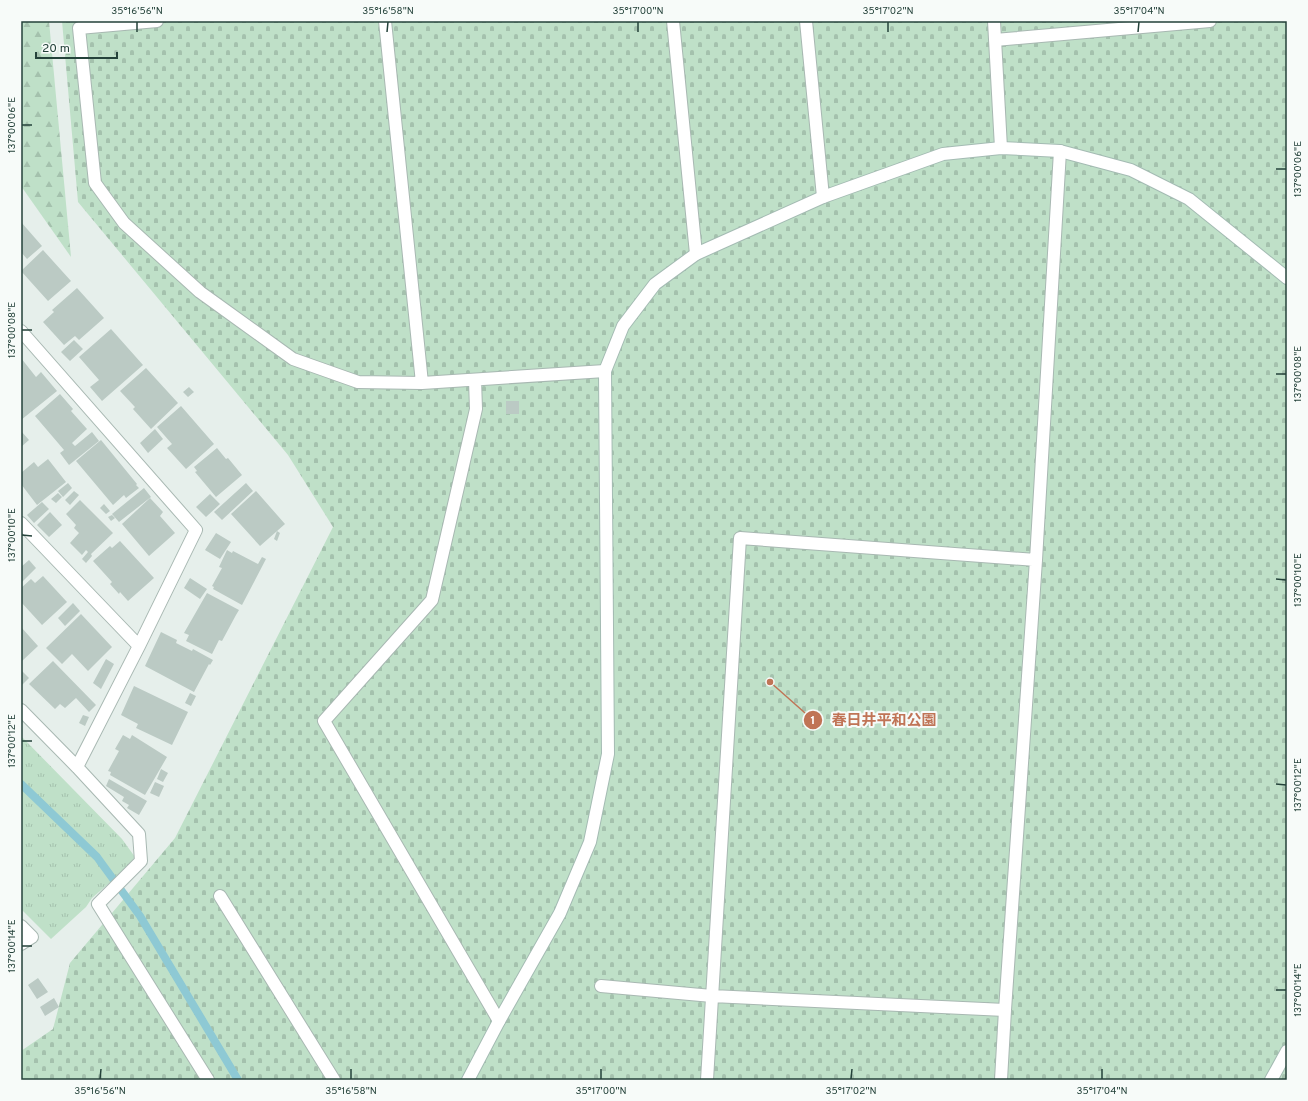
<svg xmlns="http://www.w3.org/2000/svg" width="1308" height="1101" font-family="Overpass,'Noto Sans JP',sans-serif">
<defs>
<pattern id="forest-firs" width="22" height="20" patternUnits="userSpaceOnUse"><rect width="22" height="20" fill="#bfe0c8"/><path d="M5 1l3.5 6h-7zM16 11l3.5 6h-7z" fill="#a4c1ad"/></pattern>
<pattern id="cemetery-stones" width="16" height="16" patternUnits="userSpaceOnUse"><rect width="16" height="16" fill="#bfe0c8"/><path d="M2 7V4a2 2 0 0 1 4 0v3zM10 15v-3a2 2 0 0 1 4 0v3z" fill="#a4c1ad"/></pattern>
<pattern id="park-tufts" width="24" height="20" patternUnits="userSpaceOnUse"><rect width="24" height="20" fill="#bfe0c8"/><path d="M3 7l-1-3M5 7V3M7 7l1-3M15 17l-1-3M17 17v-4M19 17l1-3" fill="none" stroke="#a4c1ad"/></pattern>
</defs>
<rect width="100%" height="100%" fill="#e6efeb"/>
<path fill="url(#forest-firs)" d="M21,21H49L71,257L21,186Z"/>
<path fill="url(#cemetery-stones)" d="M62,21H1287V1080H21V1051L53,1029L70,963L175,838L333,527L288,455L78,202Z"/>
<path fill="url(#park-tufts)" d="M21,736L122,839L135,857L122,872L92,898L86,907L51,939L21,909Z"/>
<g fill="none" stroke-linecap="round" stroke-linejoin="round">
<path stroke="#8ec9d4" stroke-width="8" d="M21,784L97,857L140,916L238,1080"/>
</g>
<path fill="#bbcac4" d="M21,222L42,246L27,259L21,252Z
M43,250L71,281L48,301L21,271Z
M77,288L104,318L79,340L75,336L64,345L43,322L54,312L52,310Z
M111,329L143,365L102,401L90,387L99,380L79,357Z
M74,340L83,349L70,361L61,352Z
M21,358L36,377L41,372L57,391L21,420Z
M146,368L178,403L151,429L133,409L135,407L120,391Z
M189,387L194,392L188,397L183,392Z
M60,394L73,409L71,411L87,429L72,443L75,446L92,432L99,441L69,465L60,453L64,450L35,416Z
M506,401H519V414H506Z
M181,406L214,444L186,469L167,448L172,444L157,427Z
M155,429L163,439L148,453L140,443Z
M21,431L29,440L21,447Z
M101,440L137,484L136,485L139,488L126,498L124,495L113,505L76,461Z
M217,448L226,459L228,458L242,475L216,497L195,472L197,471L194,467Z
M48,459L66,482L37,505L21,484V473L34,462L38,467Z
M68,483L72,488L63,497L58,491Z
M246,483L253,491L222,520L214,512Z
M144,488L151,497L119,522L112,514Z
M74,491L79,495L70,505L65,500Z
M256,491L285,524L260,546L231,514Z
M58,493L62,497L56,503L51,499Z
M210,494L220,504L206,517L196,507Z
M150,498L163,512L160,516L175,533L149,556L122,524Z
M80,500L113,533L91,554L92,556L86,563L82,559L88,552L86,550L82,555L70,543L79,533L74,528L76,525L66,514Z
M42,502L49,509L34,523L27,515Z
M104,504L110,511L106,514L100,508Z
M50,512L62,525L49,537L37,525Z
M112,515L115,518L111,521L108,517Z
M277,531L280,533L277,541L274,539Z
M216,533L231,542L220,559L205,550Z
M120,541L154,578L128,601L120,592L119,594L110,584L112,582L93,561L110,546L112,548Z
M227,550L232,553L233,551L258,564L262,557L266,559L242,605L213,589L214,587L212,586L222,568L219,567Z
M29,560L36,568L21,583V567Z
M43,576L67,602L42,625L21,602V588L31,579L35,583Z
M190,578L207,589L200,599L184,588Z
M207,593L239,610L236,615L222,641L219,640L212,654L186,641L189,635L184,633Z
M73,603L80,611L65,626L58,618Z
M81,614L112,647L88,671L72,654L62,664L46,648Z
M21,627L38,646L21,662Z
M161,632L177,640L176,643L192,651L193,649L213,660L210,665L209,664L194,692L145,666Z
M106,659L114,664L101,689L93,683Z
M53,661L96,705L89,712L76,698L65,708L60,704L55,709L29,684Z
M21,670L29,678L21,686Z
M134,686L188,712L172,745L136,728L138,724L121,715Z
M190,693L196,696L191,706L185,703Z
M83,715L89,717L85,726L79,723Z
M123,735L130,739L132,735L167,757L145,795L110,775L111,772L108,771L119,751L115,749Z
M161,769L168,773L163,782L157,779Z
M109,779L147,801L139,815L127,808L129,805L122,801L124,797L106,786Z
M155,782L164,786L159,797L150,793Z
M38,978L48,992L37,999L28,985Z
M54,998L59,1007L45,1016L40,1007Z"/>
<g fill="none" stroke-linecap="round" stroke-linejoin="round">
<g stroke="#a8b8b2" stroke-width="14">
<path id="lane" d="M157,21L79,28L95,183L124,223L200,292L293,359L358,382L422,383L605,371
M385,21L422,383
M673,21L696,254
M806,21L823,197
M994,21L1001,148
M995,40L1210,21
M475,380L476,409L432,600L324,721L499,1021
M220,896L334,1080
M601,986L712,996L1005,1010
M707,1080L740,538L1036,560
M1001,1080L1005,1010L1036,560L1060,151"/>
</g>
<g stroke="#a8b8b2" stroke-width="14">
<path id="street" d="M21,331L196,530L139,646L77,767L21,710
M21,523L139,646
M77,767L139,834L141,861L98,904L208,1080
M21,926L32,937L21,944"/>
</g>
<g stroke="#a4bbb3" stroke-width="14">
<path id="secondary" d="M468,1080L499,1021L560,913L590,842L608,754L605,371L623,326L655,284L696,254L823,197L943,154L1001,148L1060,151L1131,170L1189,199L1287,278
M1271,1080L1287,1051"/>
</g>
<use href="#lane" stroke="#fff" stroke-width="12"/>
<use href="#street" stroke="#fff" stroke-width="12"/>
<use href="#secondary" stroke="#fff" stroke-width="12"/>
</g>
<path fill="none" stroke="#24423a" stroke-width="1.5" d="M137,32V22M387,32L388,22M638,32V22M888,32V22M1138,32L1139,22M22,125H32M1276,169H1286M22,330H32M1276,374H1286M22,535L32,536M1276,579L1286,580M22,741H32M1276,784L1286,785M22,946H32M1276,990H1286M100,1079L101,1069M351,1079V1069M601,1079V1069M851,1079L852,1069M1102,1079V1069"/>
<path fill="none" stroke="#c07456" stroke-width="1.5" d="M770 682L813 720"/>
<g fill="#c07456" stroke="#f7fbf9" stroke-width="1.5">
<circle cx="770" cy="682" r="4"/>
<circle cx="813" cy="720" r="10"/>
</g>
<g font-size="12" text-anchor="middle" font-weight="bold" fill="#fff">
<text x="813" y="724">1</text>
</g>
<g font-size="15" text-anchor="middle" font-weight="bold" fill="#c07456" stroke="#f7fbf9" stroke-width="4" stroke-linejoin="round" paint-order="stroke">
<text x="884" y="725">春日井平和公園</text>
</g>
<rect width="1308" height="1101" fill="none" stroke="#f7fbf9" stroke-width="44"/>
<path d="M36 52v6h81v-6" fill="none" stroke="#24423a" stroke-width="2"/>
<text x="42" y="52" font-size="12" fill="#24423a" stroke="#f7fbf9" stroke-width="3" paint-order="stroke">20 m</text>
<rect x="22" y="22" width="1264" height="1057" fill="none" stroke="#24423a" stroke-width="1.5"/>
<g font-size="10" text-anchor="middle" fill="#24423a">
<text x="137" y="14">35°16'56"N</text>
<text x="388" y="14">35°16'58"N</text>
<text x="638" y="14">35°17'00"N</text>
<text x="888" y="14">35°17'02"N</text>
<text x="1139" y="14">35°17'04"N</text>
<text transform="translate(11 125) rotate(-90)" y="4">137°00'06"E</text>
<text transform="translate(1297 169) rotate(-90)" y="4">137°00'06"E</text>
<text transform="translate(11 330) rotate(-90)" y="4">137°00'08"E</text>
<text transform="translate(1297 374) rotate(-90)" y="4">137°00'08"E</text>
<text transform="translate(11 535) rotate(-90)" y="4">137°00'10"E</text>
<text transform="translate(1297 580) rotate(-90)" y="4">137°00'10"E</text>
<text transform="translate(11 741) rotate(-90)" y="4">137°00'12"E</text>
<text transform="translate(1297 785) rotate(-90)" y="4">137°00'12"E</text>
<text transform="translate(11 946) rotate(-90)" y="4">137°00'14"E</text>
<text transform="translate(1297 990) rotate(-90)" y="4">137°00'14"E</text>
<text x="100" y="1094">35°16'56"N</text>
<text x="351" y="1094">35°16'58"N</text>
<text x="601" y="1094">35°17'00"N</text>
<text x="851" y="1094">35°17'02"N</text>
<text x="1102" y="1094">35°17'04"N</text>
</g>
</svg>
